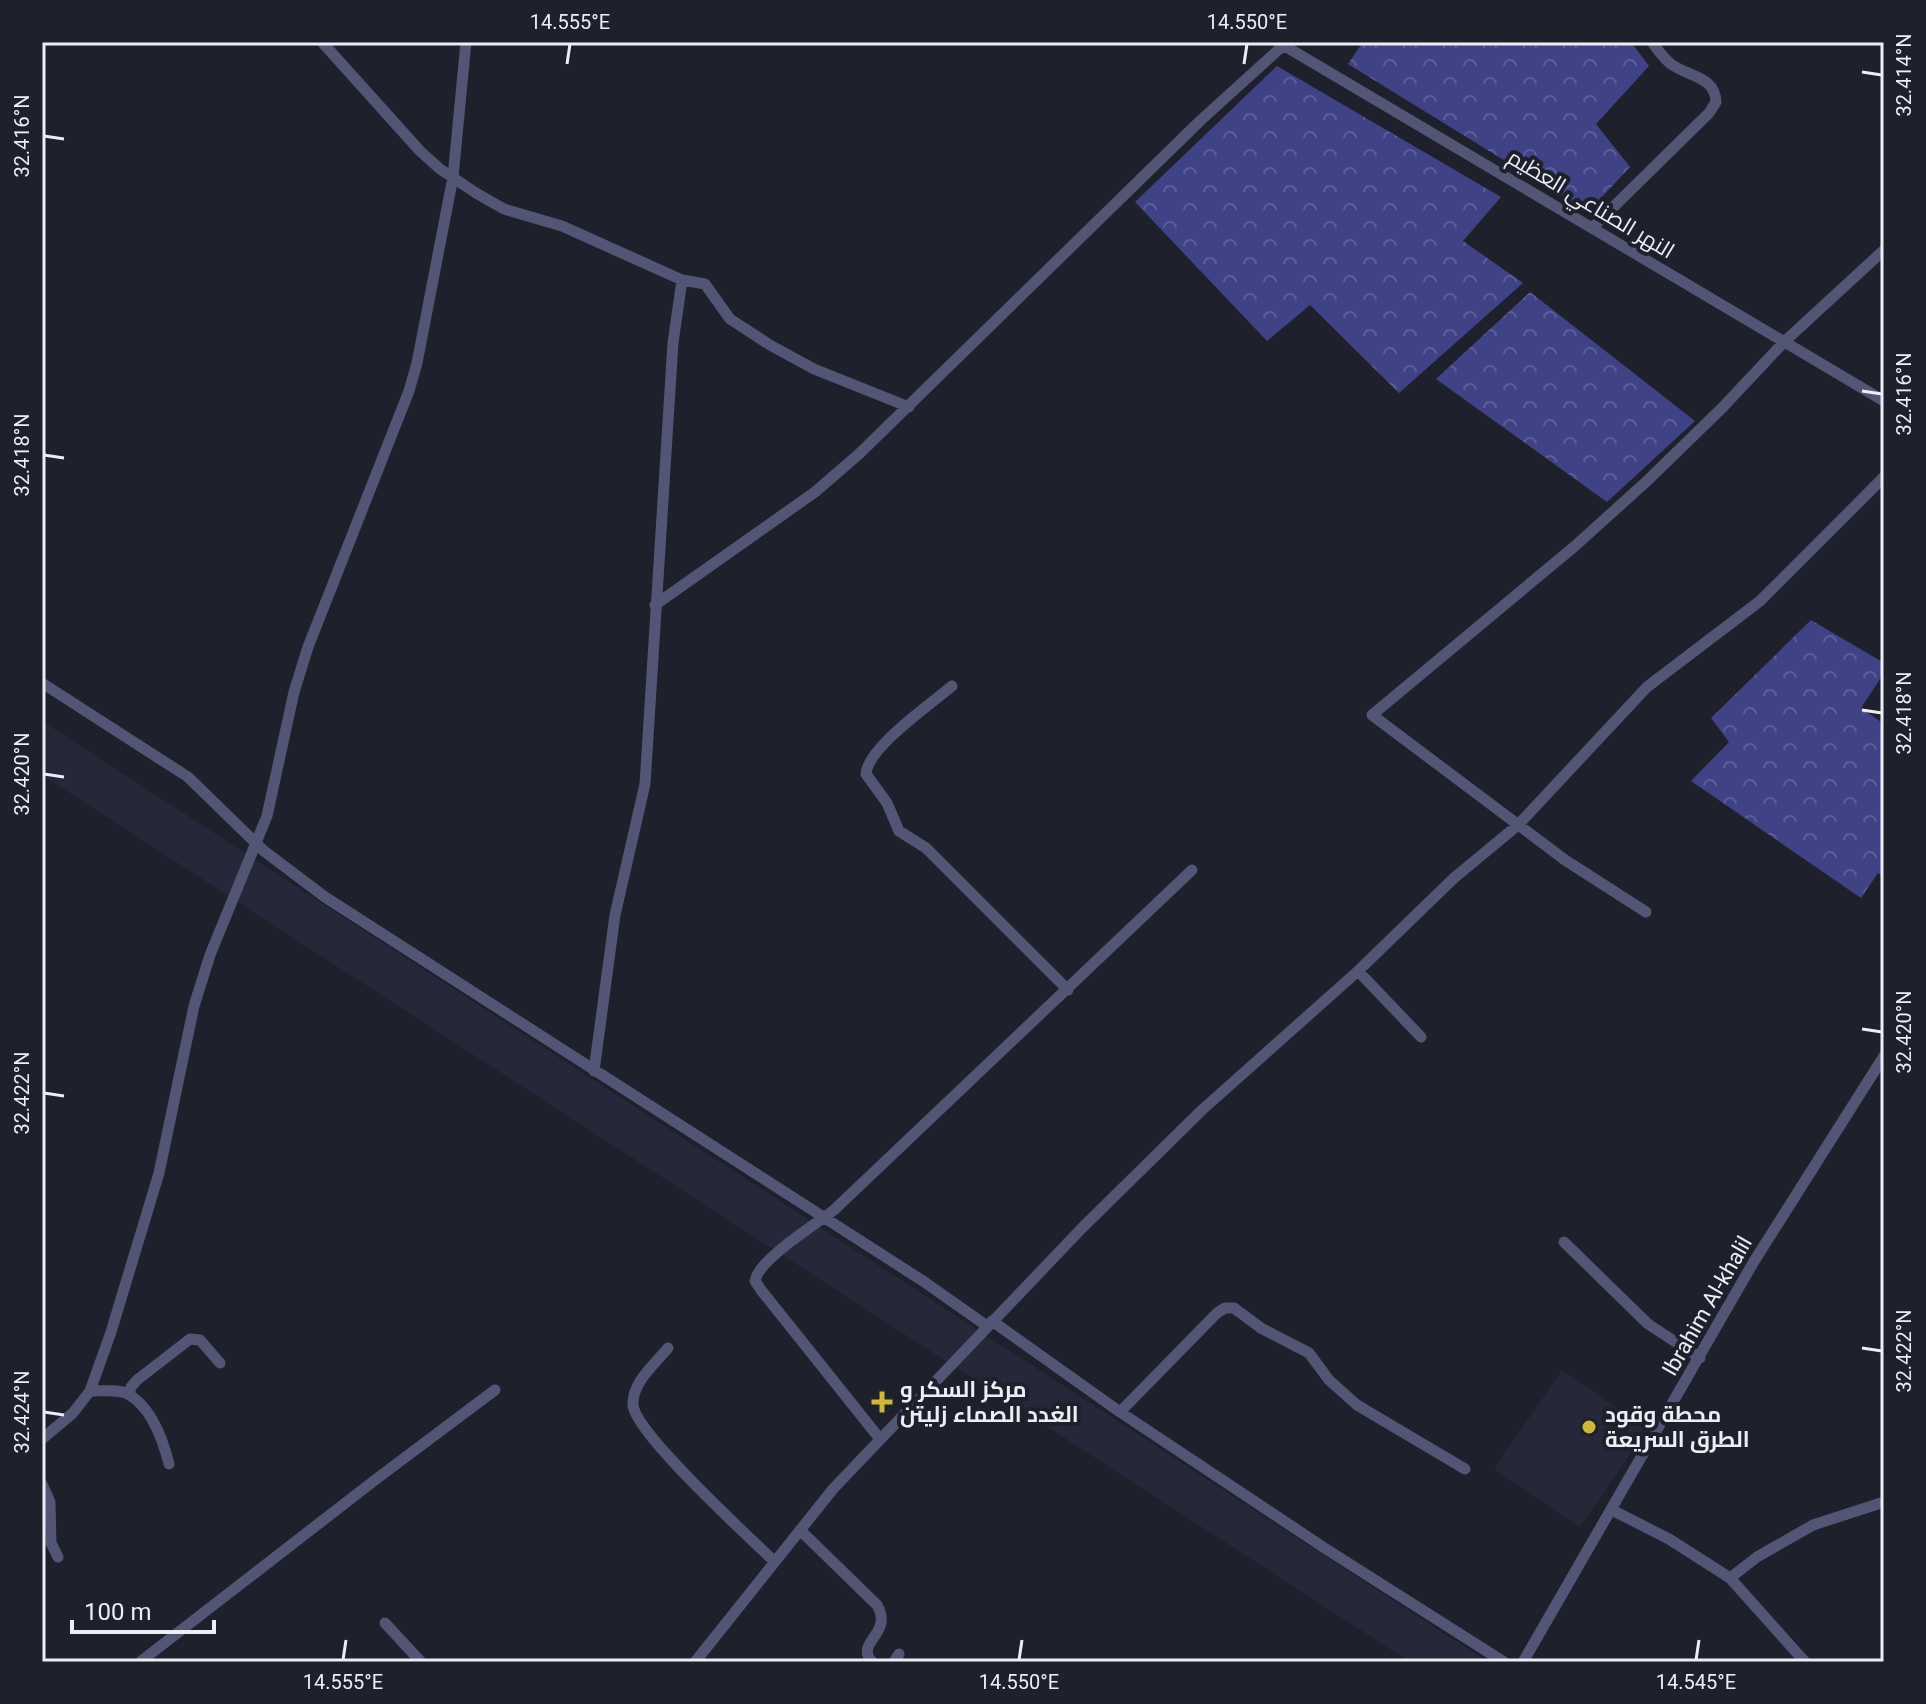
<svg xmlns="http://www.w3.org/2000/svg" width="1926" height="1704" font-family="Roboto,Cairo,sans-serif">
<defs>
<pattern id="forest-crowns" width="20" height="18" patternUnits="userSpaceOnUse" patternTransform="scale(2)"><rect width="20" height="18" fill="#404286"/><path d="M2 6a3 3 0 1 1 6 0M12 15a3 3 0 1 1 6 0" fill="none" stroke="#5c5e98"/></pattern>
</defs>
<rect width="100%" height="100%" fill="#1e202c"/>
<path fill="#26283a" d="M42,721L1488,1662H1410L42,775Z
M1562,1370L1648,1429L1580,1527L1494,1469Z
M881,1389L895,1405L883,1416L869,1400Z"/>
<path fill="url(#forest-crowns)" d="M1363,42H1631L1649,66L1596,124L1630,167L1588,212L1348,64Z
M1277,66L1501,197L1463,241L1523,283L1399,393L1310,305L1267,341L1135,202Z
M1530,292L1695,421L1607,502L1436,379Z
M1811,620L1884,663V673L1861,708L1884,724V877L1878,873L1861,898L1691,781L1729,742L1711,718Z"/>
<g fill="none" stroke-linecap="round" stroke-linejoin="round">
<path stroke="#525574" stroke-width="11" d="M322,42L420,151L440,169L476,193L504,209L562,226L682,280L705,284L730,319L770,345L814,369L909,407
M1278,42L1884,401
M1592,228L1709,113L1716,102C1715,77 1691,77 1674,66C1665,61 1658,50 1652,42
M655,605L815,492L859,454L1201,120L1287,42
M42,683L188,777L264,851L325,897L923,1281L987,1326
M952,686C931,704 867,748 866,774L887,803L899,831L926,848L1068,990
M1646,912L1565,860L1372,715L1575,546L1647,481L1723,407L1784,342L1884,250
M1358,971L1421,1037
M594,1071L615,915L645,784L673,343L682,280
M1564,1242L1648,1324L1700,1358
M992,1321L1120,1412L1326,1549L1504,1662
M668,1348C655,1364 632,1382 633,1405C635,1433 750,1538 775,1562
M90,1391C101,1391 118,1389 128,1394C151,1407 163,1440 169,1464
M129,1395L131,1387L137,1380L190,1339L200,1340L220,1363
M1120,1412L1217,1313L1225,1308H1234L1261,1328L1309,1353L1329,1380L1357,1405L1465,1469
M42,1439L73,1413L90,1391L111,1332L159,1173L194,1006L210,955L267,816L294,692L308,647L409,391L417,363L453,177L466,42
M880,1439L761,1290L755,1281C758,1260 815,1225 834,1210L1192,870
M42,1484L50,1502L51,1543L58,1557
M1612,1510L1669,1539L1730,1578L1805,1662
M800,1530L877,1605C894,1634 854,1642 872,1662
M1730,1578L1757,1557L1813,1525L1884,1502
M385,1623L421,1662
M140,1662L375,1480L495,1390
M695,1662L833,1489L1082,1228L1202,1110L1358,971L1454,878L1518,825L1647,687L1760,601L1884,477
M894,1662L899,1654
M1523,1662L1753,1263L1884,1056"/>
</g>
<path fill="none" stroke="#eceef6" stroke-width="3" d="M567,64L570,44M1244,64L1247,44M1862,72L1882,75M44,136L64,139M1862,391L1882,394M44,455L64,458M1862,710L1882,713M44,774L64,777M1862,1029L1882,1032M44,1093L64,1096M1862,1348L1882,1351M44,1412L64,1415M343,1660L346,1640M1019,1660L1022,1640M1696,1660L1699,1640"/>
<g fill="#cfb837" stroke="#1e202c" stroke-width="3">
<path d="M878 1390h8v8h8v8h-8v8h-8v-8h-8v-8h8z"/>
<circle cx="1589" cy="1427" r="8"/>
</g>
<g text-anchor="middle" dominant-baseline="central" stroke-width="8" stroke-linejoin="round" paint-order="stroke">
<g font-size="22" fill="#eceef6" stroke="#1e202c">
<text transform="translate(1591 204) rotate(31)">النهر الصناعي العظيم</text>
<text transform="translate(1707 1306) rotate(-60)">Ibrahim Al-khalil</text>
</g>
<g font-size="22" font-weight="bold" fill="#eceef6" stroke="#1e202c" text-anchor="start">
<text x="900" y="1389">مركز السكر و<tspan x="900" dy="25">الغدد الصماء زليتن</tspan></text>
<text x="1605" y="1414">محطة وقود<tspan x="1605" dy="25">الطرق السريعة</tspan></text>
</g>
</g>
<rect width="1926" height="1704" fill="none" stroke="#1e202c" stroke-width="88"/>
<path d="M72 1620v12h142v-12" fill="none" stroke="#eceef6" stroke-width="4"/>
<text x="84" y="1620" font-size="24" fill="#eceef6" stroke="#1e202c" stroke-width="6" paint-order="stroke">100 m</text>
<rect x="44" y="44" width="1838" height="1616" fill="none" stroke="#eceef6" stroke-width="3"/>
<g font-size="20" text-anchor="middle" fill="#eceef6">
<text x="570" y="29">14.555°E</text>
<text x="1247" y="29">14.550°E</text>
<text transform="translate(1904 75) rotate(-90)" y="7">32.414°N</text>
<text transform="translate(22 136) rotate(-90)" y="7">32.416°N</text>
<text transform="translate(1904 394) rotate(-90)" y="7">32.416°N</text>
<text transform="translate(22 455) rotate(-90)" y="7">32.418°N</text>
<text transform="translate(1904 713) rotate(-90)" y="7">32.418°N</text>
<text transform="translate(22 774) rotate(-90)" y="7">32.420°N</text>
<text transform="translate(1904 1032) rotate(-90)" y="7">32.420°N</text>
<text transform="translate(22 1093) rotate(-90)" y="7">32.422°N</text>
<text transform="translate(1904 1351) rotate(-90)" y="7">32.422°N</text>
<text transform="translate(22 1412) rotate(-90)" y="7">32.424°N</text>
<text x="343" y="1689">14.555°E</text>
<text x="1019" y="1689">14.550°E</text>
<text x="1696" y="1689">14.545°E</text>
</g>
</svg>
